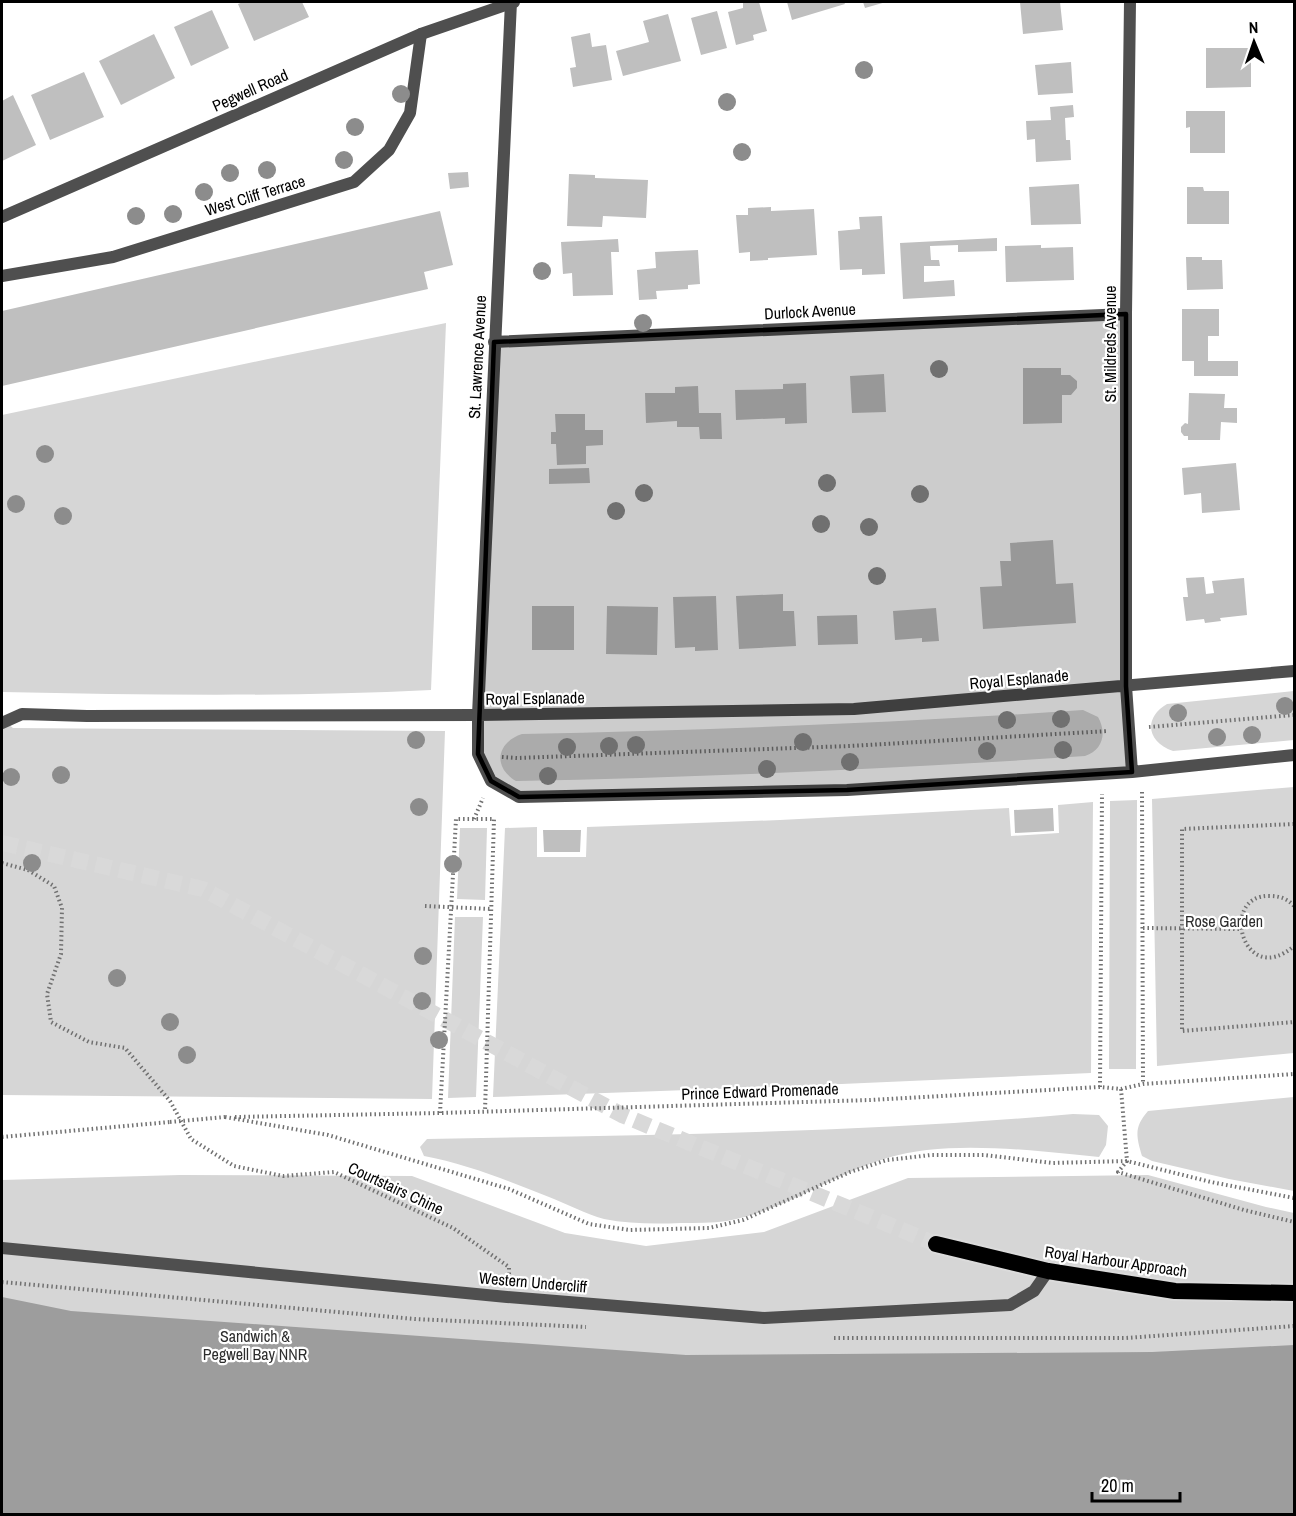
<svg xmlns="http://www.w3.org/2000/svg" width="1296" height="1516" font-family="'Archivo Narrow',sans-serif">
<rect width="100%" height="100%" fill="#fff"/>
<path fill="#d6d6d6" d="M446,323L431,690C288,697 145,695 2,692V415L268,359Z
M1294,691V740L1173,751C1147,742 1143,718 1167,704Z
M1083,710L1098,717C1107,733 1103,750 1085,756C895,769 706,777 516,781C492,767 497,742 522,734C709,730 896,723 1083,710Z
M2,719L13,728L445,731L432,1099L2,1095Z
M1294,787V1053L1157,1066L1152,799Z
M1137,800L1136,1069H1109L1110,801Z
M1093,802L1091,1073L773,1087L493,1097L505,828L537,827V857H586L587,827L780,820L1009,808L1011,836L1059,833L1058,805Z
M460,828H487L485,900L457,899Z
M455,917H483L476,1097L448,1098Z
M1294,1097V1191L1229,1179L1152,1161L1142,1156C1136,1136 1134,1127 1148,1111Z
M1073,1114L1099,1115L1108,1126L1106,1145L1099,1157C1036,1151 948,1139 887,1158C834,1174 781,1212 727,1221C712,1223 696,1223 681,1223C656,1224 629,1224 604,1219C586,1214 567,1204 549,1197C509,1181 467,1164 424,1156L420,1147L427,1139C642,1135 858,1133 1073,1114Z
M180,1175L412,1176L565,1233L646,1246L764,1232L908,1178L1148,1175L1266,1207L1294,1213V1514H2V1180Z"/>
<path fill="#9d9d9d" d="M2,1297L71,1311L686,1355L1152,1352L1294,1345V1514H2Z"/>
<path fill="#bfbfbf" d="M243,2H302L309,17L254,41L238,4Z
M743,2H759L767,31L753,35L754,40L736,45L728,12L743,8Z
M787,2H844L845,4L792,20Z
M863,2H886L865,8Z
M1020,2H1060L1063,30L1023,34Z
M212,10L229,48L191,66L174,27Z
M717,11L727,48L701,55L691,18Z
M668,14L681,61L623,76L616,51L649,42L643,21Z
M590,33L592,47L606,45L612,80L573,87L570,68L576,67L571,37Z
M154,34L175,78L121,105L99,61Z
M1206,48H1251V87L1206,88Z
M1071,62L1073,93L1038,95L1035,65Z
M84,72L104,117L50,140L31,95Z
M13,95L36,145L2,161V101Z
M1073,105L1074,117L1065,118L1066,140H1070L1071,160L1036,162L1035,139L1027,140L1026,121L1051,120L1050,107Z
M1186,111H1225V153H1190V127L1186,128Z
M468,172L469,187L450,189L448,173Z
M569,174L595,175V178L648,180L646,218L603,216L602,227L567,226Z
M1079,184L1081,224L1031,225L1029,187Z
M1187,187H1203L1204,191H1229V224H1187Z
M771,207V211L814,209L817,255L768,258V260L750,261V252L739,253L736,215H748V208Z
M440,211L453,265L424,272L428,289L2,386V311Z
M882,216L885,274L862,275V269L840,270L838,231L860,229L859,217Z
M997,238V251L958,252V245L930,246L931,260H939L940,266H924V282L954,280L955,296L903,299L900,243Z
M618,239L619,252H611L613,295L573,296L572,273L563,274L561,242Z
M1041,245V248L1073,247L1074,280L1006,282L1005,246Z
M698,250L700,284L688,285V289L656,291L657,299L639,300L637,270L656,268L655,252Z
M1186,257H1202V260H1222L1223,289L1187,290Z
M1182,309H1219V336H1208V361H1238V376H1194V361H1182Z
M1023,368H1061V375H1070L1077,381V388L1071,395H1062V423L1023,424Z
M884,374L886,412L852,413L850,376Z
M806,383L807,423L785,424V418L736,420L735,390L783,389V384Z
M698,386L699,413H721L722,439H700L699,427H677V421L646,423L645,393H675V387Z
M1189,393L1225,394L1224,408H1237V423L1221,422L1220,440H1188V436H1184L1181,432V427L1185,423L1188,424Z
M555,414H585V430H603V445L586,446V464L557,465L556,444H551V432H556Z
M1236,463L1240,510L1202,513L1201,493L1184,495L1182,468Z
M589,468L590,483L549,484V469Z
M1053,540L1056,584L1073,583L1076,623L983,629L980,587L1002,586L1000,561H1011L1010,543Z
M1204,577L1206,594L1214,593L1212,581L1244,578L1247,615L1220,618L1221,621L1205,623L1204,619L1186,621L1183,597H1188L1186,578Z
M783,594V611H794L796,646L739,649L736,596Z
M716,596L718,650L695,651V647L675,648L673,597Z
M532,606H574V650H532Z
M607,606L658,607L657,655L606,654Z
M936,608L939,641L922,642V638L895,640L893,611Z
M857,615L858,644L818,645L817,616Z
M1053,808L1054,831L1015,833L1014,810Z
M543,830H581L580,852H544Z"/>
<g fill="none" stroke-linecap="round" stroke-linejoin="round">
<path stroke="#d9d9d9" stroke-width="16" stroke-dasharray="16 8" stroke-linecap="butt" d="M2,843L203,889L622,1115L936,1244"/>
<g stroke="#dbdbdb" stroke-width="20">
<path id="trunk" d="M936,1244L1048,1271L1175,1291L1294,1293"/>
</g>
<path stroke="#717171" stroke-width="4" stroke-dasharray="1.5 3" stroke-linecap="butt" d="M1149,727L1294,715
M502,757L517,758L850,746L1108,731
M1142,792L1143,1084
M474,819L483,798
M1294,824L1182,829V1031L1294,1022
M2,863L28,870L54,886L62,908L61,954L47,994L51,1022L89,1042L125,1048L170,1101L191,1139L234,1166L283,1176L334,1172L453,1228L509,1267V1277
M425,906L491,909
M1294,906C1288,899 1280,896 1270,896C1218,894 1243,990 1294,946
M1143,928L1240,929
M1100,1087L1102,794
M1121,1089L1127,1161L1118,1172L1244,1210L1294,1222
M440,1113L456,819H494L485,1111
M225,1117L328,1135L509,1189L589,1224L630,1230L709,1228L743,1220L850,1172L887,1160L931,1155H984L1053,1163L1127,1161L1211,1182L1294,1198
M235,1117L440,1113L870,1100L1100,1087L1121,1089L1143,1084L1294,1074
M2,1137L170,1122
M2,1282L415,1319L586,1327
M834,1338H1126L1294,1326"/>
<path stroke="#4f4f4f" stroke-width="12" d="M2,723L22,714L87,716L478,715
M2,1248L507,1297L764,1318L1010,1305L1034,1291L1048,1271"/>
<path stroke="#4f4f4f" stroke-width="12" d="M511,2L478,715V754L491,781L519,797L847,790L1132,772L1294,755
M1130,2L1126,314V686L1132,772
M2,276L113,257L354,182L389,150L410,113L421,34
M494,342L1126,314
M478,715L854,709L1294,671"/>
<path stroke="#4f4f4f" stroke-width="12" d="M2,217L421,34L514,2"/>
<use href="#trunk" stroke="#000" stroke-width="16"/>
<path stroke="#717171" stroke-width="4" stroke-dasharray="1.5 3" stroke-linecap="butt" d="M170,1122L225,1117"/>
</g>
<g fill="#8c8c8c">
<circle cx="864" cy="70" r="9"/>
<circle cx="401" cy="94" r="9"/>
<circle cx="727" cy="102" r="9"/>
<circle cx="355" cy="127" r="9"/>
<circle cx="742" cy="152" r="9"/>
<circle cx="344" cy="160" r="9"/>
<circle cx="267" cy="170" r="9"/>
<circle cx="230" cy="173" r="9"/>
<circle cx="204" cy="192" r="9"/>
<circle cx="173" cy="214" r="9"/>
<circle cx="136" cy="216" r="9"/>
<circle cx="542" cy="271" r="9"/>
<circle cx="643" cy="323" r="9"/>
<circle cx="939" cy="369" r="9"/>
<circle cx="45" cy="454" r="9"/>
<circle cx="827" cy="483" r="9"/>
<circle cx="644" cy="493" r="9"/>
<circle cx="920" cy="494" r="9"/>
<circle cx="16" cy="504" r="9"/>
<circle cx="616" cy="511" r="9"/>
<circle cx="63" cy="516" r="9"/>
<circle cx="821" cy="524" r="9"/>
<circle cx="869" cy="527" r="9"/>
<circle cx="877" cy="576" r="9"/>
<circle cx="1285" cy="706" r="9"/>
<circle cx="1178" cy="713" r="9"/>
<circle cx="1061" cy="719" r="9"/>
<circle cx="1007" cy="720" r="9"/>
<circle cx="1252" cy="735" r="9"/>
<circle cx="1217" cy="737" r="9"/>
<circle cx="416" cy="740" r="9"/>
<circle cx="803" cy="742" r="9"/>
<circle cx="636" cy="745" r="9"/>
<circle cx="609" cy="746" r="9"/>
<circle cx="567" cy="747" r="9"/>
<circle cx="1063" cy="750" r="9"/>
<circle cx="987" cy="751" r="9"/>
<circle cx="850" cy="762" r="9"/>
<circle cx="767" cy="769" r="9"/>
<circle cx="61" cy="775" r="9"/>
<circle cx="548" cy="776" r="9"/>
<circle cx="11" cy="777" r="9"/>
<circle cx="419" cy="807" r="9"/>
<circle cx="32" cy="863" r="9"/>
<circle cx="453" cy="864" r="9"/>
<circle cx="423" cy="956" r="9"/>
<circle cx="117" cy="978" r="9"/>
<circle cx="422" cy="1001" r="9"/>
<circle cx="170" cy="1022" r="9"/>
<circle cx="439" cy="1040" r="9"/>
<circle cx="187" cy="1055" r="9"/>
</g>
<path fill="#000" fill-opacity="0.2" stroke="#000" stroke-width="4.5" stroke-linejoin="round" d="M1126,314V686L1132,772L847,790L519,797L491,781L478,754L494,342Z"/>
<g text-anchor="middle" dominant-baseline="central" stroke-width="4.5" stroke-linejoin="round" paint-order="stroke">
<g font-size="16" fill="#000" stroke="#fff">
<text transform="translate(250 90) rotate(-24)">Pegwell Road</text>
<text transform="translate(255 195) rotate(-17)">West Cliff Terrace</text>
<text transform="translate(810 311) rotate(-3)">Durlock Avenue</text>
<text transform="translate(1110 344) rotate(-90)">St. Mildreds Avenue</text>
<text transform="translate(477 357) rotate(-87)">St. Lawrence Avenue</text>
<text transform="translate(1019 679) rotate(-5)">Royal Esplanade</text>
<text transform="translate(535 698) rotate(-1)">Royal Esplanade</text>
<text transform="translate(760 1091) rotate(-2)">Prince Edward Promenade</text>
<text transform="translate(396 1188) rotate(25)">Courtstairs Chine</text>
<text transform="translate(1116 1261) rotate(8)">Royal Harbour Approach</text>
<text transform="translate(533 1282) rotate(5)">Western Undercliff</text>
</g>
<g font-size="16" fill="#2d2d2d" stroke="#fff">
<text x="1224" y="921">Rose Garden</text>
<text x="255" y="1336">Sandwich &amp;<tspan x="255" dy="18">Pegwell Bay NNR</tspan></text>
</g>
</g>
<rect width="1296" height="1516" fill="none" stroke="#000000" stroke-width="6"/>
<g transform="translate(1254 42) rotate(358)" stroke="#ffffff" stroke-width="4.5" paint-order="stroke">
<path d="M0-4.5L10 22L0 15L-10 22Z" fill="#000000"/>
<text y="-9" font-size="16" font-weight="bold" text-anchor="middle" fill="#000000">N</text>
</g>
<path d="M1092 1492v9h88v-9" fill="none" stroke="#000000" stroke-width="3"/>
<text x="1101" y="1492" font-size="18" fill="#000000" stroke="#ffffff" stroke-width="4.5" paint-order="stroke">20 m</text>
</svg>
